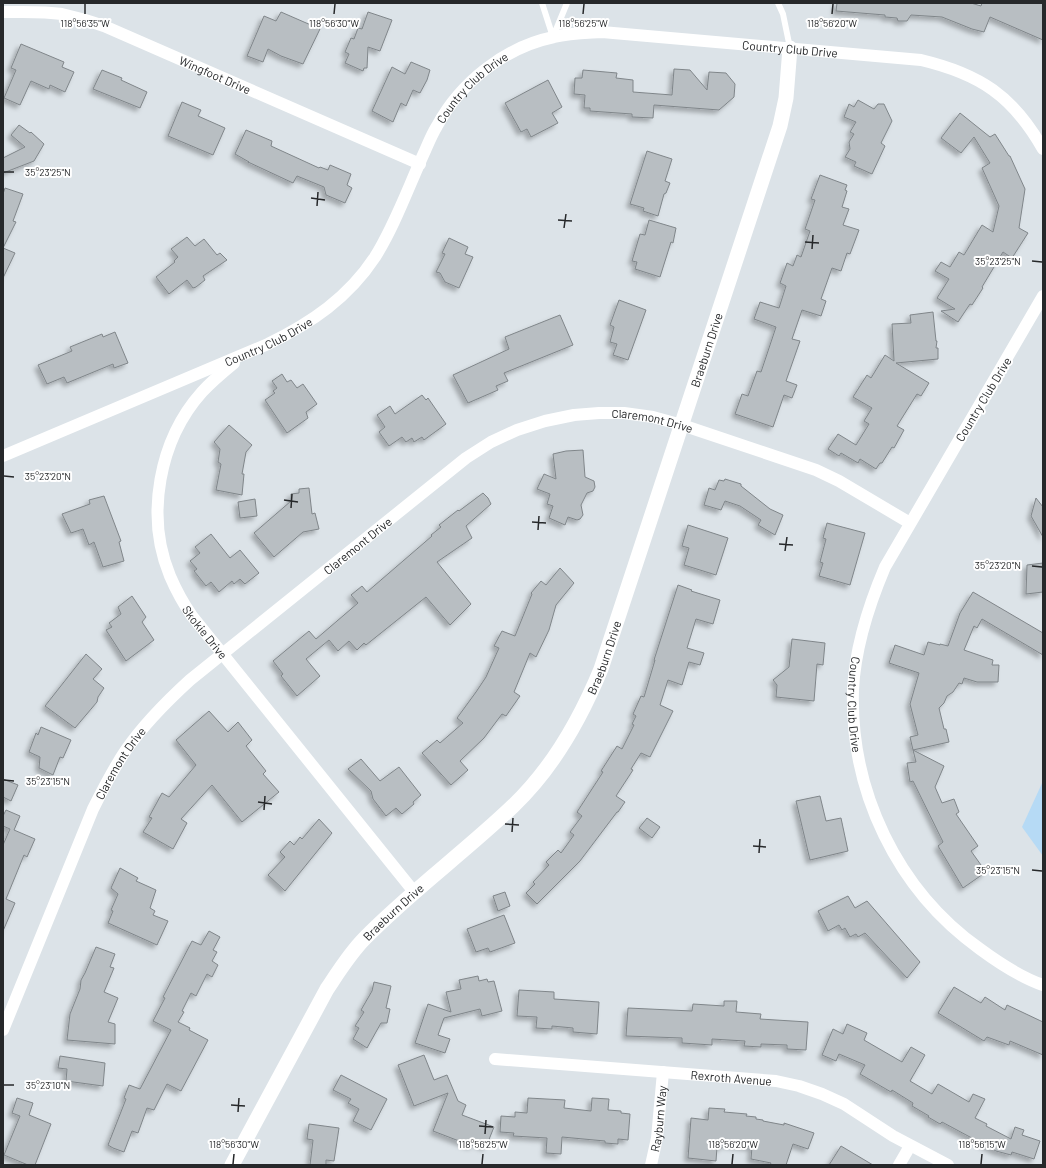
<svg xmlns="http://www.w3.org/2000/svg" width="1046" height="1168" font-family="Barlow,sans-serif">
<defs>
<filter id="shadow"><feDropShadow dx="-3.5" dy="3.5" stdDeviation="2" flood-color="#0004"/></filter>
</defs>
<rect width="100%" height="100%" fill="#dce3e8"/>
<path fill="#b6daf5" d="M1043,781V856L1022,827Z"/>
<path fill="#b8bec2" stroke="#80868a" filter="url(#shadow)" d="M837,3H971L981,6L982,3H1043V40L990,17L984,32L972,29L942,17L911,15L907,21H898L897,18L885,17V15L836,11Z
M281,12L320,29L303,64L281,56L268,49L263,62L247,56L264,16L276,21Z
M368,12L392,20L380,51L368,47L367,68H364L363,71L345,63L349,54L345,52L351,38L354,39L358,28L362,29Z
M21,44L64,62L62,67L74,72L65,92L50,85L49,89L31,81L20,105L4,98L16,70L11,68Z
M411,62L430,70L427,80L420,93L413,90L406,106L401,103L393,122L372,111L392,67L405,74Z
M674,69L690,70L707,90L709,72L726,73L735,84L734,97L719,110L654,105L653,118L632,117V114L590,111V108H584L585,95L574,94L575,78H582L583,70L617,73L616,78L633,80V92L672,95Z
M102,70L122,78L121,80L147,92L140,108L93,89Z
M548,80L562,107L552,113L558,123L531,137L527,129L521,132L505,103Z
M858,100L874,109L878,104H884L892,121L881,143L885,146L872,174L854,166L856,162L845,157L850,149L849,142L854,134L850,132L856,122L844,117L849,104L854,107Z
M182,102L201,110L198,116L225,128L213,155L168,136Z
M960,113L990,137L995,134L1009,156H1010L1025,189L1019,228L1028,233L1012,258L1003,252L982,287L983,288L972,305L970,304L958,322L941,311L955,309L937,298L949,279L935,271L941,262L950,267L959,252L964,255L982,225L993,232L999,206L982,168L990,163L974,137L961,153L941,138Z
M19,125L30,133L31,132L44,144L34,161L3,173V158L25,147L11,135Z
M246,130L272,141L271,146L319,168L320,167L328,170L330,165L351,174L347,185L352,188L345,203L326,195L324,187L297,176L293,183L248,162H249L235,154Z
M647,151L672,159L665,181L670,183L666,193L664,194L658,216L643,211L644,208L630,204Z
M820,175L847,185L845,190L847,191L842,207L849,209L843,225L859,230L850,254L847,253L841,271L832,268L821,299L826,301L821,316L802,310L792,339L800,341L786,381L797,385L792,398L784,395L773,427L735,414L742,394L748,396L757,371L761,372L776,327L754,319L760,302L779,308L786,286L780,283L787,263L793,266L797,255L801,257L810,231L805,229L815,200L811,199Z
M5,188L23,194L13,221L16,222L3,248L15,253L3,278V194Z
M649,220L676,228L673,243L671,242L660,277L635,269L637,262L632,261L640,234L645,235Z
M187,237L195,246L204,239L217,255L220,253L227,260L203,276L205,280L196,287L193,288L187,280L169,294L156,277L175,262L174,261L178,257L171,249Z
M449,238L468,247L465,254L473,257L459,288L445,282L440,273L436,272L445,254L442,253Z
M619,300L646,310L628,360L613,355L617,344L610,342L614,327L610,325Z
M933,312L936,341H937L936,348H938V359L896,363L929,383L921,396L917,394L897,426L904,430L894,448L892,447L882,463H880L876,469L860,459L858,463L841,453L839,456L828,449L838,434L856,445L869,424L864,421L872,408L853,397L867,375L871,378L885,355L894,361L892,324L911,323L910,315Z
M560,315L573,345L504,373L508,381L496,386L498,390L468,403L453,375L509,349L505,337Z
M115,332L128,363L114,368L113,364L67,383L64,377L47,384L38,365L72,351L70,347L102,334L103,337Z
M282,374L287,382L291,380L297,388L303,384L317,404L306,412L308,418L287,433L265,400L275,393L273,391L277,388L272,381Z
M422,395L426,400L428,398L446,424L424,440L422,437L414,442L412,438L406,442L402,437L389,446L379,432L385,427L377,415L390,406L395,414Z
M229,425L252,445L246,452L242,474H244L242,495L216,490L221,464L218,462L220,449L214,442Z
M583,450L585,477L594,481L595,487L593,491L587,493L581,505L583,515L580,519L577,520L568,517L565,525L549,518L553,506L547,504L550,494L537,489L544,474L556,479L553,454L566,451Z
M725,479L741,484V486L770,509L783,515L775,535L758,525L761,520L740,506L725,501L721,510L704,505L709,488L715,490L719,480L724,481Z
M309,488L312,514L315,513L319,529L303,532L274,557L254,533L291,501V494L299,493V489Z
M483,493L488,498L491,504L466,526L472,538L437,562L471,604L450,625L426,597L366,645L364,643L357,650L349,641L338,651L329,640L306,659L320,676L297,696L281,676L283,674L273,661L309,631L316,639L358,603L351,595L362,586L367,592L432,536L431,535L441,527L439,525L458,510L459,511Z
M104,496L121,541L119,542L124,561L103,567L94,542L89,545L83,529L71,533L62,514L90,504L89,500Z
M1036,498L1043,507V537L1031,516Z
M255,499L257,516L240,518L238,502Z
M827,523L865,533L850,585L819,576L823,563L820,562L826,539L823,538Z
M688,525L728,538L716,575L684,565L689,548L682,546Z
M211,534L230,558L240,550L259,573L245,584L240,579L234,584L232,581L219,592L211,582L206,586L194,571L197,569L190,561L200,553L195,547Z
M1043,563V592L1026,594L1027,565Z
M560,568L574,583L556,605L549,630L536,657L530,653L514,692L520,696L506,716L502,714L484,738L460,761L468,770L451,785L422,753L437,740L440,743L463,723L457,718L476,692L486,677L499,648L494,646L502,631L515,636L532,594L531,593L541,581L546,585Z
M678,585L692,590L691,591L720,600L713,624L696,619L687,648L704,653L700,665L689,662L682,685L668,680L660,705L673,711L650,757L641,753L631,769L633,770L616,796L625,802L618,812H617L580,861L537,904L526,893L535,884L533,882L549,865L546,862L558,850L561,853L574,835L570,832L582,816L577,812L603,772L601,771L617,746L622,749L634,725L632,724L636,716L633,714L641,696L644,697L655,660H654Z
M973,592L1043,633V655L982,619L977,628L974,626L964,650L993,660L992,665H999L998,682H977L964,678L962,684L959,683L953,692L947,696L944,703L939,708L944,729H946L949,742L913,750L910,737L918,735L910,704L919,673L889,663L895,645L924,655L928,642L940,645V644L948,646L960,613Z
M132,596L146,617L142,622L154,640L126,661L106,630L112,627L109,623L121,614L118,607Z
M792,639L825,643L823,665L817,664L814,701L776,697L777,685L773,680L789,667Z
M86,654L102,669L93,679L104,688L98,697L97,702L75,728L45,706Z
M209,711L228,732L238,722L252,740L246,746L266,771L263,774L279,792L242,822L212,785L181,819L187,823L173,849L143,832L152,818L149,817L162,793L169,797L196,765L176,740Z
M41,727L71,740L63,758L60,757L53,775L39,768L40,757L29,752L36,733L38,735Z
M913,750L944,766L935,787L942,803L954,799L959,812L956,814L978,846L971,851L986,872L963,888L938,846L943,842L913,781L910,782L907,763L916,762Z
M361,759L380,781L399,767L421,795L413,802L414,804L402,814L396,808L386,816L373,799L371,791L348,769Z
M3,779L18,785L11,801L3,797Z
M820,796L826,821L841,818L848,851L810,860L796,801Z
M6,810L20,816L14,830L35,839L27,857L24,855L6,899L15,903L3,931V845L10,829L3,826V816Z
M647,818L660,827L652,838L639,828Z
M319,819L332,833L285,891L268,875L285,857L280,852L290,841L294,845L300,837L302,839Z
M120,868L138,878L136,881L156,890L150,908L155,911L153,915L168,921L157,945L108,923L113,911L111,910L118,894L111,888Z
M505,892L510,906L498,911L493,896Z
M848,896L855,908L867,901L920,962L907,978L865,933L858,937L856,934L850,937L845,928L842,930L839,925L828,931L818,911Z
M504,915L515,943L490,952L488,948L476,952L467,929Z
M209,931L220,937L213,950L217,952L212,961L218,965L212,977L207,974L196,996L191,993L182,1011L184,1012L178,1022L190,1028L189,1030L208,1040L181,1091L167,1084L154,1110L147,1108L138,1133L132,1131L124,1152L113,1148L108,1145L126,1099L124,1098L129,1085L140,1089L171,1030L153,1021L165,998L163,997L192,941L201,945Z
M96,947L115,954L110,967L114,968L104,992L118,998L108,1022L115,1024V1044L67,1040L70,1014L80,989L81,980L85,973Z
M478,976L479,981L487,979L488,982L494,981L502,1011L482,1016L480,1009L444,1018L438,1035L450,1039L445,1053L415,1043L428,1004L451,1012L446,992L461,989L459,980Z
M374,982L391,986L386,1008L390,1009L387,1023H381L367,1048L353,1039L359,1028L355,1026L364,1012L361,1010L372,991Z
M954,987L981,1003L985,997L1005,1010L1007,1005L1043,1022V1055L1010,1041L1009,1045L987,1037L984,1041L938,1013Z
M519,990L554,992V999L599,1002L597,1034L573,1032V1028L552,1026V1029L536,1028L537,1017L517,1016Z
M724,1001H737L736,1012L761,1014L760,1019L808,1022L806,1050L787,1049V1045L761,1044V1047L744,1046L745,1041L712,1039V1045L682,1043V1038L626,1036L628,1008L692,1011L693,1004L724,1006Z
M847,1024L867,1033L864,1040L902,1062L911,1047L925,1055L910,1081L932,1094L938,1084L969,1102L973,1094L985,1099L975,1118L987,1124L986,1126L1011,1139L1015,1127L1024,1130L1022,1135L1040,1141L1034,1159L1012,1152L1011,1155L996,1151L942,1122L940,1124L928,1117L929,1116L912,1106L913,1103L892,1090L891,1092L860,1074L865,1065L839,1054L836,1061L822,1055L833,1029L843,1034Z
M424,1055L434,1080L447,1075L458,1101L466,1105L462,1115L494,1127L486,1147L474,1142L472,1146L433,1131L448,1093L414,1106L398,1065Z
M60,1056L105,1063L103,1086L66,1081L67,1069L58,1068Z
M341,1075L387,1099L371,1130L353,1121L359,1109L348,1103L351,1099L333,1090Z
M17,1098L33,1103L29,1115L51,1124L35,1165H28L4,1155L20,1116L12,1113Z
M528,1098L565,1100L564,1108L591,1111L592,1098L609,1099L608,1110L621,1111V1113L630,1114L628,1140L618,1139V1144L605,1143V1141L562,1137L561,1154L546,1153L547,1138L513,1136L514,1133L500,1132L501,1116L515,1117V1112L527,1113Z
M709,1108L725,1109L724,1112L747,1114L746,1116L756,1117V1119L763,1120V1121L784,1125V1123L814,1133L808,1149L793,1144L786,1165H770L771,1163L751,1159L752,1147L722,1144V1148L717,1147L716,1161L688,1158L691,1118L708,1120Z
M309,1124L339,1128L334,1161L326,1160V1165H310L313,1140L307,1139Z
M841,1146L873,1165H829Z"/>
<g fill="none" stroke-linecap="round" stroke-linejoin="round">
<path stroke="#fff" stroke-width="6" d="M542,3L553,37
M778,3L783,14L790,48
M553,37L567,3"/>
<g stroke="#fff" stroke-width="12">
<path id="s1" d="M3,12C23,12 42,11 62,14C76,17 90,21 104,26L420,164"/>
<path id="s2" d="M1043,296L885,567C868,607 855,647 853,690C850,791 897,890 980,949C999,963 1020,977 1043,985"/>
<path id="s3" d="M234,363C223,372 212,381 202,392C159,440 145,516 170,576C176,590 183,603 192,616L415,893"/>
<path id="s4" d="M3,456L268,344C311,323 348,298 375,257C395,225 408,188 424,153C428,144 432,134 437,126C461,82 505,47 554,37C570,33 586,33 602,32L921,60C980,74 1013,96 1043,149"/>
<path id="s5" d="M3,1030L93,809C103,789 113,769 126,750C144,724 167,701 190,680L466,458L491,442L517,430L545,421L574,415L599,413H624L653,417L682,425L816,470L839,481L910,523"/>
<path id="s6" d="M495,1059L776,1081L799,1086L822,1094L844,1104L893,1136L948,1165"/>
<path id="s7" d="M651,1165L657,1138L663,1072"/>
<path d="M899,1165L910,1146"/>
</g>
<path stroke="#fff" stroke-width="15" id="s8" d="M232,1165L327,989C339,971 350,953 365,938C411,891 465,852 513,806C553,768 580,720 601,669L780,126L786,98L790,48"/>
</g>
<path fill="none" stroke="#26282a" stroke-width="1.5" d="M85,14V4M334,14L335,4M583,14L584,4M832,14L833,4M4,172H14M311,198L325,200M317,206L318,192M558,220L572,221M564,228L566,214M805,242L819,243M812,249L813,235M1032,261L1042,262M4,476L14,477M284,500L298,502M291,508L292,494M532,522L546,523M538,530L539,516M779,544L793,545M785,551L787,537M1032,566L1042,567M4,780L14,781M258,802L272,804M264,810L265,796M505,824L519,825M512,832L513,818M753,846L766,847M759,853L760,839M1032,870L1042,871M4,1085H14M231,1105L245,1106M238,1112L239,1098M479,1126L493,1127M485,1134L486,1120M233,1164L234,1154M482,1164L483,1154M732,1164L733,1154M981,1164L982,1154"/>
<g text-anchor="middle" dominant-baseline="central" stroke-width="4" stroke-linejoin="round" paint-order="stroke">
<g font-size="12" fill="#26282a" stroke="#fff">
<text stroke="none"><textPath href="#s4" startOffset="961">Country Club Drive</textPath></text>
<text stroke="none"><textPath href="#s1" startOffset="224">Wingfoot Drive</textPath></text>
<text stroke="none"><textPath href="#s4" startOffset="625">Country Club Drive</textPath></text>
<text stroke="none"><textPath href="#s4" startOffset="289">Country Club Drive</textPath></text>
<text stroke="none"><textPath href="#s8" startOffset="962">Braeburn Drive</textPath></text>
<text transform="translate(983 399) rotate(-59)">Country Club Drive</text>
<text stroke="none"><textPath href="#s5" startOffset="952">Claremont Drive</textPath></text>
<text stroke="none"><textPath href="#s5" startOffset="616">Claremont Drive</textPath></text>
<text stroke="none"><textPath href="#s3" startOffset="306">Skokie Drive</textPath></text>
<text stroke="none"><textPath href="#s8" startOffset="638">Braeburn Drive</textPath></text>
<text stroke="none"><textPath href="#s2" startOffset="456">Country Club Drive</textPath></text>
<text stroke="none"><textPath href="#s5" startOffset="292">Claremont Drive</textPath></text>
<text stroke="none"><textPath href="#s8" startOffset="302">Braeburn Drive</textPath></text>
<text stroke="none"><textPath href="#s6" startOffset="237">Rexroth Avenue</textPath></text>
<text stroke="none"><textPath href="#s7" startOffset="47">Rayburn Way</textPath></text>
</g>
</g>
<g font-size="10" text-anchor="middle" fill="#26282a" stroke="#fff" stroke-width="4" stroke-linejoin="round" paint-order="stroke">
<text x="85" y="27">118°56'35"W</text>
<text x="334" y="27">118°56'30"W</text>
<text x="583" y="27">118°56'25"W</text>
<text x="832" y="27">118°56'20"W</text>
<text x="48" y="176">35°23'25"N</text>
<text x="998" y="265">35°23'25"N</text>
<text x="48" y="480">35°23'20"N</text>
<text x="998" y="569">35°23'20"N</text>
<text x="48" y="785">35°23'15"N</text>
<text x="998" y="874">35°23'15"N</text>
<text x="48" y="1089">35°23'10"N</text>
<text x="234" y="1148">118°56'30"W</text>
<text x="483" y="1148">118°56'25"W</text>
<text x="733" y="1148">118°56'20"W</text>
<text x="982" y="1148">118°56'15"W</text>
</g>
<rect width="1046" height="1168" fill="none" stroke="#26282a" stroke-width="8"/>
</svg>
